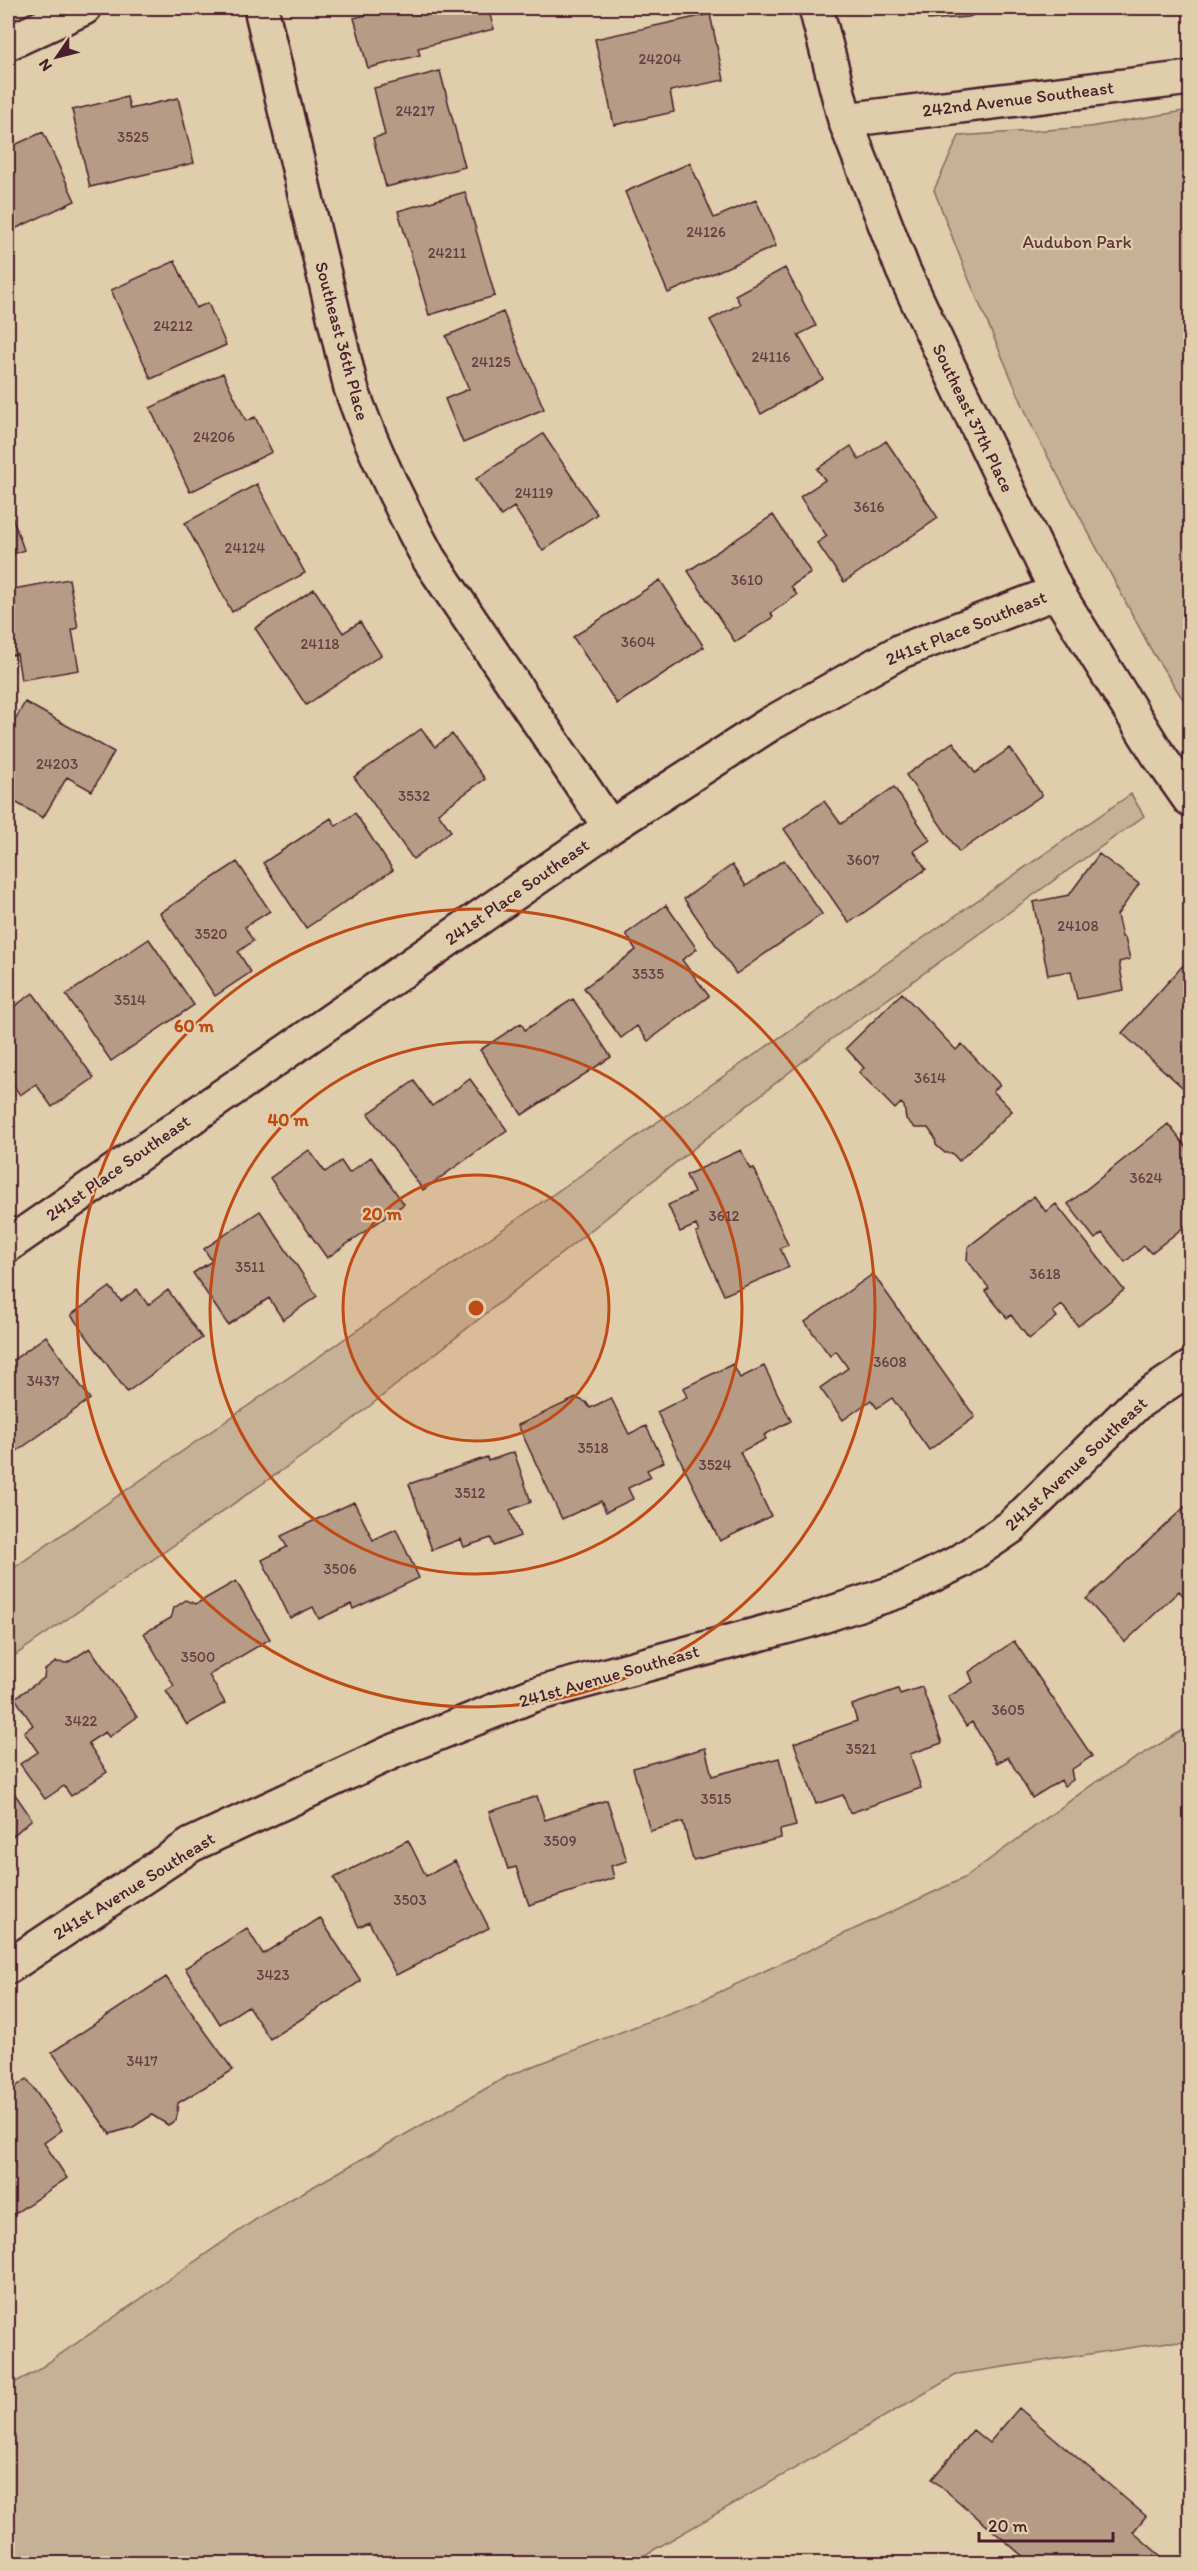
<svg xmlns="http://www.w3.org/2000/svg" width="1198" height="2571" font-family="Itim,sans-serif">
<rect width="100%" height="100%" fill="#dfcdab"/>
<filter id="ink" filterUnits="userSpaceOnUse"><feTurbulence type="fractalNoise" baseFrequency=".0167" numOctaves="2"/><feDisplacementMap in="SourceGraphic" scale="12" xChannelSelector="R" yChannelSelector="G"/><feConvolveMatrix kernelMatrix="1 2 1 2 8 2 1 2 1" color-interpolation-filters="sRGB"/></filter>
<g filter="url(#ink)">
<path fill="#c7b196" stroke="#886860" stroke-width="1.5" d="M1190,110V710L1153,653L1034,431L967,275L934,190L959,136L1089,127Z
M1131,794L1144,816L826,1043L337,1432L8,1660V1572Z
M1190,1726V2343L1168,2342L958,2374L631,2563H8V2386L33,2373L258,2218L508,2076L698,2002L964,1878L1096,1782Z"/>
<path fill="#b69c87" stroke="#4a1f2b" stroke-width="1.5" d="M373,8H488L494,29L418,48L420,55L368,68L354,18L374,13Z
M654,8H683L655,14Z
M927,8H987L969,17L928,20Z
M710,14L724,80L670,91L674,112L614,125L595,39Z
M440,71L465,167L386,187L373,138L385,135L374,88Z
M127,97L130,109L178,98L194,163L90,187L72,110Z
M43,132L75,201L8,232V148Z
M690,163L714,218L756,200L776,246L668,293L625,192Z
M465,192L495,296L429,315L398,211Z
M175,261L196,308L208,303L226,345L151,379L111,290Z
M785,268L816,326L798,335L823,379L761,414L710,320L740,304L735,295Z
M503,312L544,409L463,443L445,399L469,389L446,336Z
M223,373L246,421L255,417L272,452L190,492L150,408Z
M543,434L597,514L543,551L514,507L501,516L476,479Z
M886,441L938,518L844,582L817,543L827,536L800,497L825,480L817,469L851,446L859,460Z
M257,484L305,573L232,612L185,523Z
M8,505L24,550L8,556Z
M773,515L811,573L791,586L797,595L771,613L773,617L735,642L688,571Z
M69,579L78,628L72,630L79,670L21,680L17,654L8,656V590Z
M660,580L704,647L617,704L573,637Z
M314,589L343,633L360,622L381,655L306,705L255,628Z
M25,702L114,752L92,791L67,777L43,818L8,798V733Z
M421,729L435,747L452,734L485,779L438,813L451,831L413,859L354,777Z
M953,742L975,773L1010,748L1042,795L959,852L906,775Z
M894,787L930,840L914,851L926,869L849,923L784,829L824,801L841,824Z
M355,813L393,870L306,928L263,863L331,818L336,826Z
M1099,854L1139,884L1117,915L1122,937L1125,938L1130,959L1119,962L1124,990L1077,999L1071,971L1048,975L1033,902L1069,895Z
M784,860L822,914L736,974L684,899L732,865L746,886Z
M237,862L270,911L245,927L253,941L238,952L251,972L215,996L160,913Z
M666,905L697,949L682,960L709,996L648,1041L637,1026L621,1038L584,988L636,950L626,934Z
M149,939L194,1005L111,1061L66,995Z
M1187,961L1190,964V1094L1122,1033Z
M33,993L94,1078L52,1107L36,1084L20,1095L11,1082L8,1085V1011Z
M902,993L956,1050L962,1044L1000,1085L993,1091L1012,1111L959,1161L952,1153H945L936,1145L935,1138L928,1128H915L906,1119L904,1106L901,1103L895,1109L859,1072L864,1068L846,1048Z
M573,999L611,1057L522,1115L480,1050L521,1023L525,1030Z
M470,1079L507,1130L423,1190L368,1114L414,1081L432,1106Z
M1168,1124L1190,1152V1217L1188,1219L1190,1222L1151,1253L1144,1246L1125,1262L1102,1233L1095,1239L1068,1204Z
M309,1150L325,1172L341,1161L349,1173L371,1157L404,1204L327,1258L270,1178Z
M741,1150L750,1169L754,1168L788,1245L780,1248L789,1267L724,1295L696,1233L699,1232L696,1225L680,1232L668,1205L694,1193L686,1175Z
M1034,1196L1046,1212L1056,1204L1124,1290L1078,1326L1062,1305L1053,1312L1057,1317L1029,1339L1011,1315L1007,1318L985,1291L989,1288L967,1260L968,1247Z
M260,1211L317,1296L283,1320L269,1298L228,1325L193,1273L212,1261L204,1249Z
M873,1274L975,1417L929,1450L892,1398L877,1408L871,1400L843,1420L820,1388L848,1368L836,1351L830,1356L805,1322Z
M110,1287L121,1301L137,1289L148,1305L168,1290L202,1338L127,1392L71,1315Z
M46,1336L90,1399L13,1454L8,1446V1364Z
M733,1364L740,1378L764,1366L791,1421L764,1435L766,1439L740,1452L771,1516L720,1541L657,1412L687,1397L683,1388Z
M576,1398L586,1402L590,1408L611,1398L629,1434L646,1426L664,1462L647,1470L651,1477L628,1488L633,1499L606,1512L601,1501L562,1519L518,1425Z
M514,1452L531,1502L510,1510L520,1536L494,1546L491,1538L464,1547L461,1539L432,1550L409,1484L487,1457L488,1461Z
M354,1502L373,1540L396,1529L419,1578L353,1609L351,1604L319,1619L313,1607L290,1618L262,1560L287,1547L281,1536Z
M1190,1502V1603L1179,1591L1125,1642L1086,1599Z
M236,1581L270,1639L209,1675L225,1703L187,1725L166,1691L174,1686L144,1633L171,1618L174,1608L186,1600L196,1604Z
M1014,1641L1092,1756L1071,1770L1073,1780L1064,1786L1061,1780L1032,1798L1008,1757L997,1763L972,1722L966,1726L948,1697L973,1682L969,1672Z
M90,1648L137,1717L109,1737L105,1732L88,1743L107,1772L71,1796L64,1786L45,1799L20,1764L38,1752L24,1732L33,1725L15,1698L44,1678L45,1670L56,1662L67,1663Z
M922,1687L942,1743L910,1754L921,1788L850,1813L843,1795L816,1804L794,1743L857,1721L852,1705L898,1689L900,1694Z
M705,1748L712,1776L779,1758L796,1826L780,1830L781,1838L693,1860L683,1822L650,1831L633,1768Z
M8,1784L32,1819L8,1840Z
M537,1796L545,1820L607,1800L627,1861L611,1866L614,1878L529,1905L516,1867L508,1869L489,1812Z
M408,1840L426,1876L455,1861L489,1928L396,1975L369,1922L359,1927L334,1878Z
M320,1918L361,1981L270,2039L248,2006L220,2024L185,1968L247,1928L263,1954Z
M166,1977L233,2070L178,2103L176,2120L168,2125L152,2115L133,2127L110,2134L52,2052Z
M27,2079L62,2130L44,2143L67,2178L8,2218V2092Z
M1019,2408L1146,2516L1133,2532L1170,2564H1032L932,2479L973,2430L989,2443Z"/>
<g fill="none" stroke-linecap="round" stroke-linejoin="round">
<g stroke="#4a1f2b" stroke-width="38">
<path id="minor" d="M261,8L351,388C372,448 399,504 429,559L610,827
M816,8L845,120L903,270L942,353L1057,592L1157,753L1190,800
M8,43L84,8
M845,120L1190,78
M8,1245L610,827L770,724L901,651L1057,592
M8,1967L191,1845L392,1752L533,1695L807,1621L902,1590L961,1561L1011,1527L1137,1403L1190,1368"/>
</g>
<use href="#minor" stroke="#dfcdab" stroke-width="33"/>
</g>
</g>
<circle cx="476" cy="1308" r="133" fill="#c04a14" fill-opacity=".12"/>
<g fill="none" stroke="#c04a14" stroke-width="3">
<circle cx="476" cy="1308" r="133"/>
<circle cx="476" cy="1308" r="266"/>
<circle cx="476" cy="1308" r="399"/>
</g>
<g text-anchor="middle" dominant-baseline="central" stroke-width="4.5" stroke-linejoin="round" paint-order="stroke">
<g font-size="15" fill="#653e42">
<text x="660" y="59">24204</text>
<text x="415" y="111">24217</text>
<text x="133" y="137">3525</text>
<text x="706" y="232">24126</text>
<text x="447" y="253">24211</text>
<text x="173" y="326">24212</text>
<text x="771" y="357">24116</text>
<text x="491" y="362">24125</text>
<text x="214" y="437">24206</text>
<text x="534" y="493">24119</text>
<text x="869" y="507">3616</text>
<text x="245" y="548">24124</text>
<text x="747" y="580">3610</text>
<text x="638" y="642">3604</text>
<text x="320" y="644">24118</text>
<text x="57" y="764">24203</text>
<text x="414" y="796">3532</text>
<text x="863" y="860">3607</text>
<text x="1078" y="926">24108</text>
<text x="211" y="934">3520</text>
<text x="648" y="974">3535</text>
<text x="130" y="1000">3514</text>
<text x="930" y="1078">3614</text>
<text x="1146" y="1178">3624</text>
<text x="724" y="1216">3612</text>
<text x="250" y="1267">3511</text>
<text x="1045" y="1274">3618</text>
<text x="890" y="1362">3608</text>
<text x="43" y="1381">3437</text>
<text x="593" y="1448">3518</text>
<text x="715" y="1465">3524</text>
<text x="470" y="1493">3512</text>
<text x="340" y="1569">3506</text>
<text x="198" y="1657">3500</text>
<text x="1008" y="1710">3605</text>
<text x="81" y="1721">3422</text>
<text x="861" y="1749">3521</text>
<text x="716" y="1799">3515</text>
<text x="560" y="1841">3509</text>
<text x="410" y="1900">3503</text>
<text x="273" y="1975">3423</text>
<text x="142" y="2061">3417</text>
</g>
<g font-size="18" fill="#4a1f2b" stroke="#dfcdab">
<text transform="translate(1018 99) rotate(-7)">242nd Avenue Southeast</text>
<text transform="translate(342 341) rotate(75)">Southeast 36th Place</text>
<text transform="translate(973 418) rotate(64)">Southeast 37th Place</text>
<text transform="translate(966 628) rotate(-22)">241st Place Southeast</text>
<text transform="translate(517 892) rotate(-35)">241st Place Southeast</text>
<text transform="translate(118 1168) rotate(-35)">241st Place Southeast</text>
<text transform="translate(1076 1464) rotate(-43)">241st Avenue Southeast</text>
<text transform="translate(609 1676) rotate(-16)">241st Avenue Southeast</text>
<text transform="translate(134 1886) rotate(-32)">241st Avenue Southeast</text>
</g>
<g font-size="18" fill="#5d353b" stroke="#dfcdab">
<text x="1077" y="242">Audubon Park</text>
</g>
</g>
<circle cx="476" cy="1308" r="9" fill="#c04a14" stroke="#dfcdab" stroke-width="3"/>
<g font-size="18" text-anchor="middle" font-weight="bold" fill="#c04a14" stroke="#dfcdab" stroke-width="4.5" stroke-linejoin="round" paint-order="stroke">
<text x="194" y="1032">60 m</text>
<text x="288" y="1126">40 m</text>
<text x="382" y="1220">20 m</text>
</g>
<rect width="1198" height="2571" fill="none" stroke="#dfcdab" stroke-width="30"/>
<rect x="15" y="15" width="1168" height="2541" fill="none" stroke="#4a1f2b" stroke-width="2" filter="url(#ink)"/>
<g transform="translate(57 57) rotate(235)" stroke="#dfcdab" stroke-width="4.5" paint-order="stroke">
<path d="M0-4.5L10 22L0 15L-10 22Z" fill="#4a1f2b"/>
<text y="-9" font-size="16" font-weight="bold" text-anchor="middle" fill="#4a1f2b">N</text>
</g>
<path d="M979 2532v9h134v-9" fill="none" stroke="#4a1f2b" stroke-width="3"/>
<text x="988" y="2532" font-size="18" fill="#4a1f2b" stroke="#dfcdab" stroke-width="4.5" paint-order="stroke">20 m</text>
</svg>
